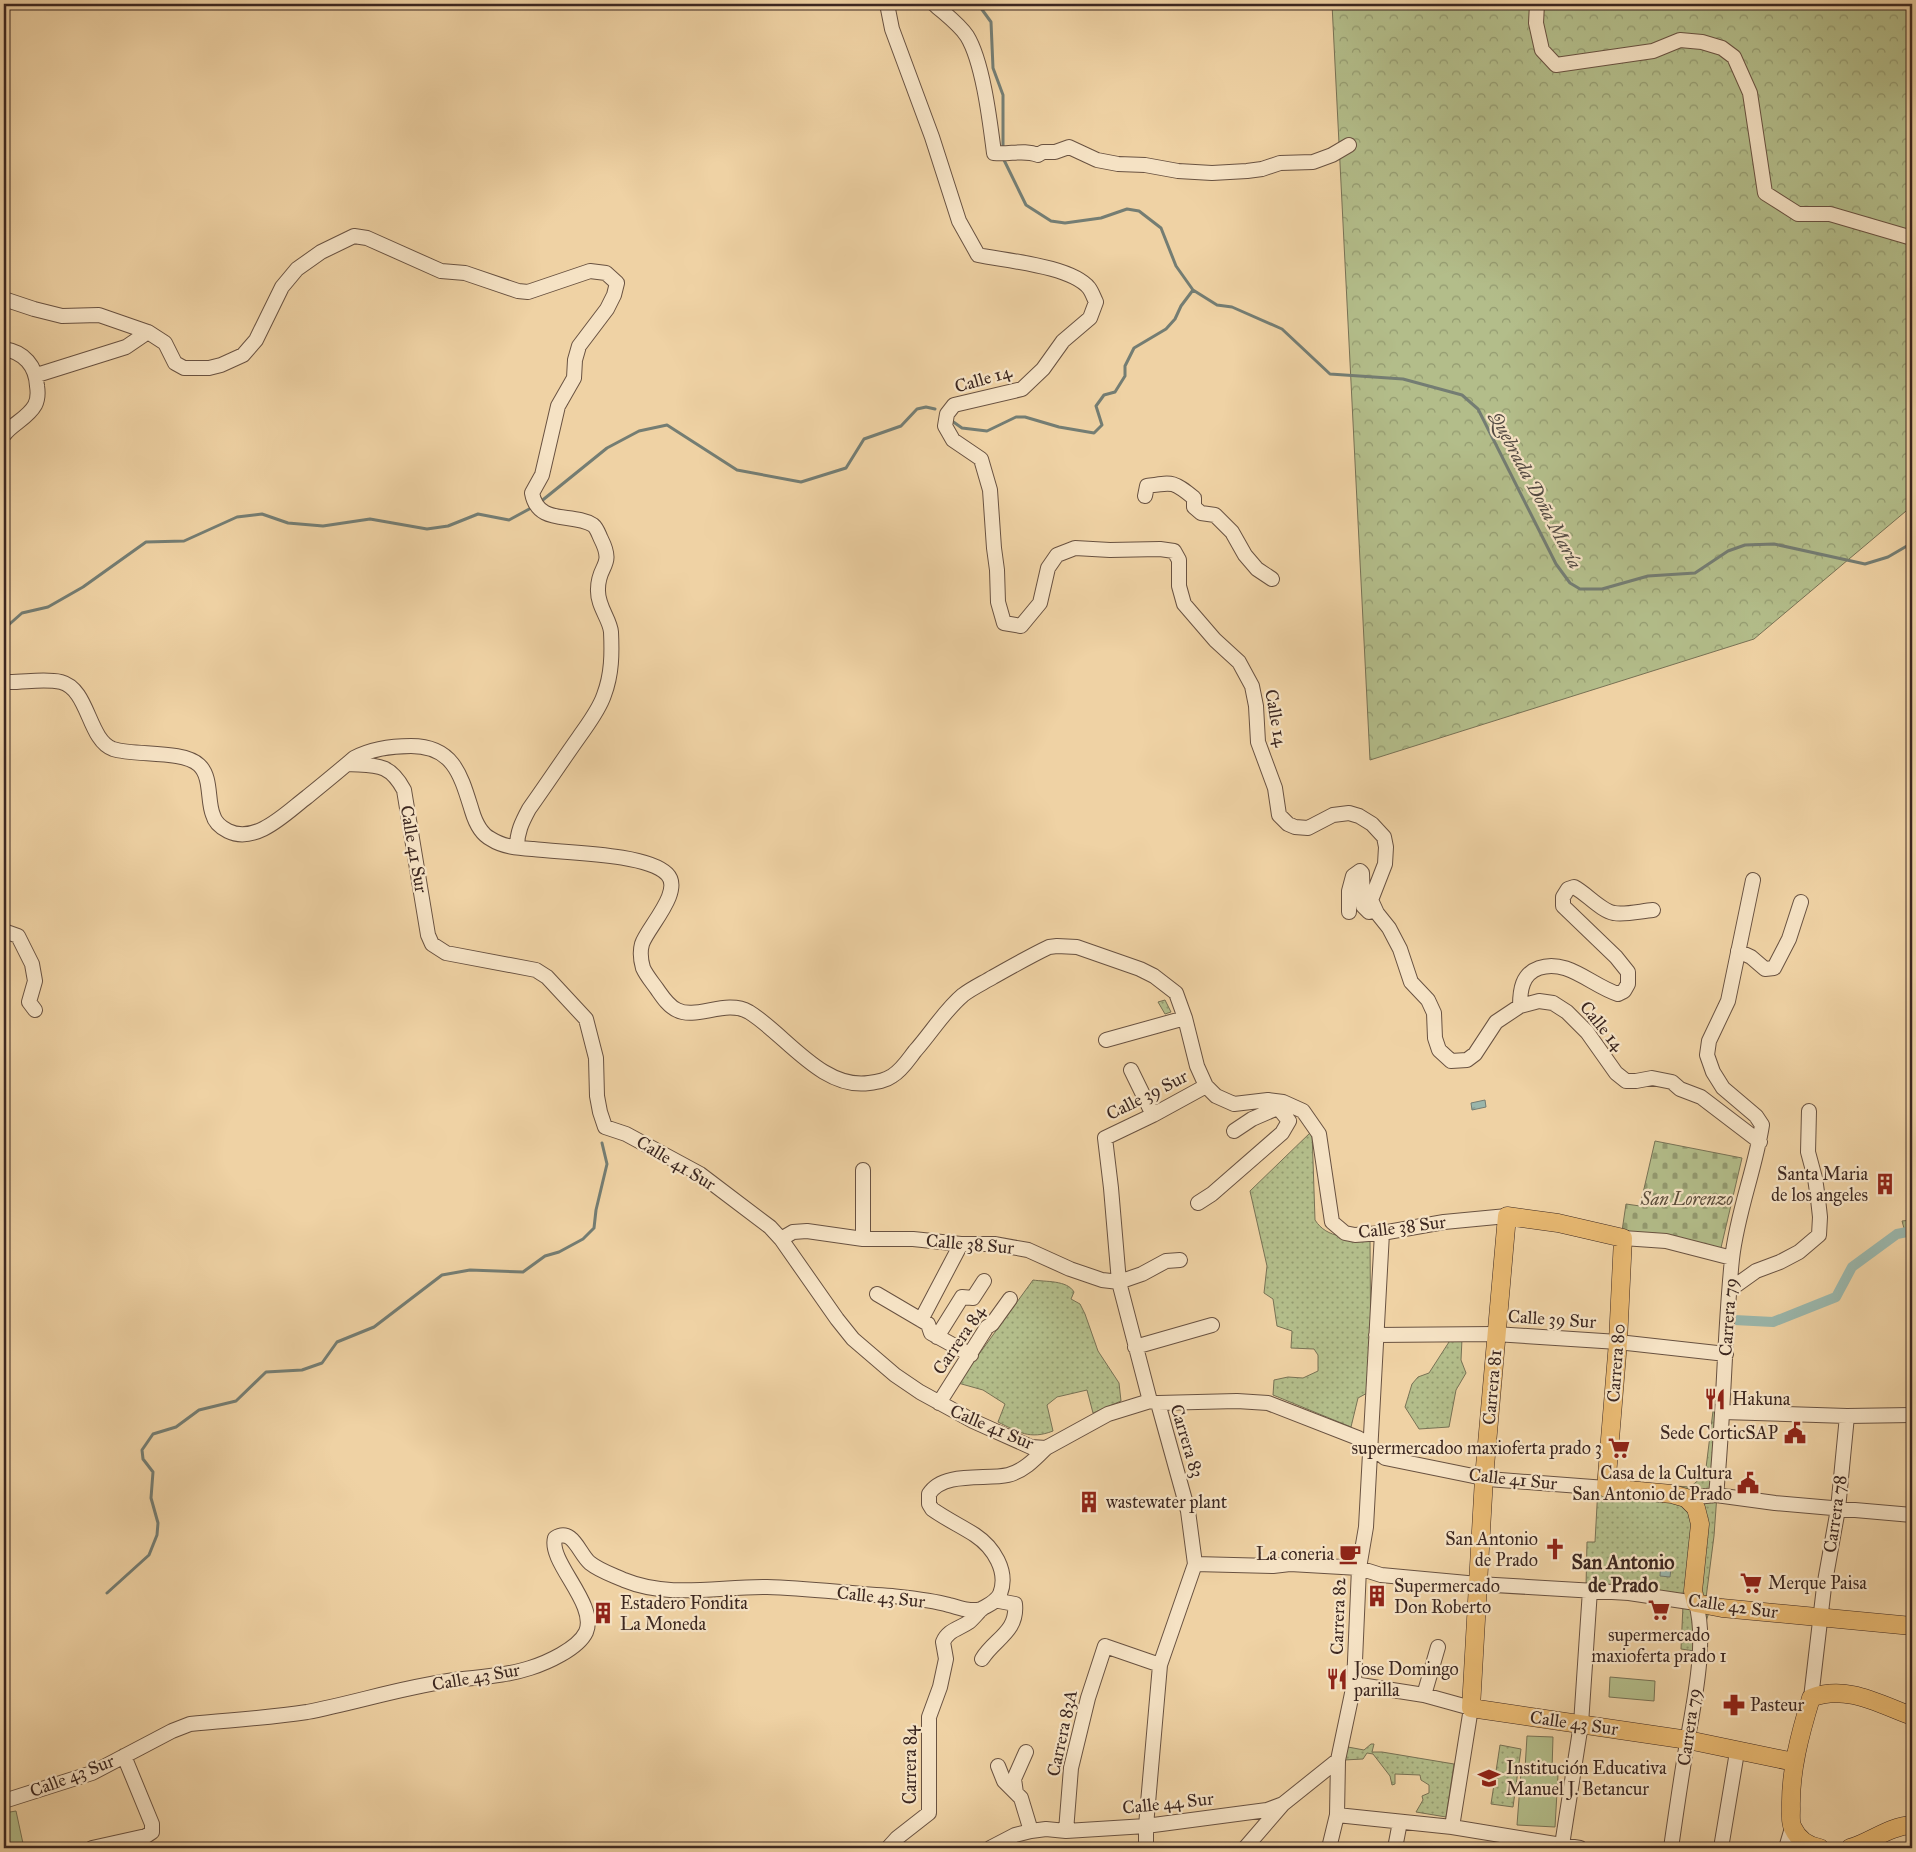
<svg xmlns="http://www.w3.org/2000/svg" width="1916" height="1852" font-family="'IM FELL Great Primer',serif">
<defs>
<pattern id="green-dots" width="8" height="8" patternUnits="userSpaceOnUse" patternTransform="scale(1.25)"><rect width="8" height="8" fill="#b3bd8a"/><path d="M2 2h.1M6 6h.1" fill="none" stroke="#939a70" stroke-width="1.8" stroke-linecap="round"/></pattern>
<pattern id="forest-crowns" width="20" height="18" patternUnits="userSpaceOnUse" patternTransform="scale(1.25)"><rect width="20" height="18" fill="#b3bd8a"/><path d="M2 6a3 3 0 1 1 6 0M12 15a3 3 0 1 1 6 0" fill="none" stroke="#939a70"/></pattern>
<pattern id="cemetery-stones" width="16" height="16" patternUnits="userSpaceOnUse" patternTransform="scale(1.25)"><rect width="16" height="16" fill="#b3bd8a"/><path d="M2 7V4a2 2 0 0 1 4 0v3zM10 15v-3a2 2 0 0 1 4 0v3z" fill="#939a70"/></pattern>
<pattern id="water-ripples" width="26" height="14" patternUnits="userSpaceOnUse" patternTransform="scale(1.25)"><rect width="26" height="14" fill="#9ab6ab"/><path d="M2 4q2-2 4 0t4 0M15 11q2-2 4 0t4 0" fill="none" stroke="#7f948b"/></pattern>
</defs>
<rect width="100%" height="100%" fill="#efd2a4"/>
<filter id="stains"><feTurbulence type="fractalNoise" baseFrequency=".004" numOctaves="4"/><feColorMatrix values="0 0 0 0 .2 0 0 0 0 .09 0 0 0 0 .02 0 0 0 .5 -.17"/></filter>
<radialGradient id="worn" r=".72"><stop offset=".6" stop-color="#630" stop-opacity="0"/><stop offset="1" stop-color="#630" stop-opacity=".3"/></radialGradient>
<path fill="url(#green-dots)" stroke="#787255" d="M1165,1000L1171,1012L1165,1014L1158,1002Z
M1312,1131L1315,1220C1327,1239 1350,1238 1370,1236L1371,1391L1358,1398L1351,1427L1273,1395L1274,1380L1288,1377L1303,1378L1318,1371V1355L1314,1349L1291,1348L1292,1331L1277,1326L1273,1299L1264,1293L1267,1266L1250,1191Z
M1912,1220V1240L1907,1239L1902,1221Z
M1033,1280C1046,1282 1067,1280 1074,1292L1071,1299L1080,1304L1085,1314L1098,1351L1119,1383L1121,1401L1093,1413L1087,1390L1057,1397L1047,1405L1053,1431C1030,1440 1018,1432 998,1422L1005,1404L983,1390L958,1383Z
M1444,1336L1462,1339L1461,1360L1466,1373L1456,1390L1449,1427L1419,1429L1405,1407L1412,1384L1418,1377L1429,1373L1449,1342Z
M1713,1411L1723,1412L1714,1536L1706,1598L1715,1611L1708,1615L1702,1636L1701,1652L1681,1649L1683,1605L1586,1587L1587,1542H1595L1598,1487L1613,1482L1690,1487L1700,1479L1706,1468Z
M1371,1744H1374L1372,1752H1382L1454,1764L1446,1817L1416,1812L1423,1800L1422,1796L1429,1793V1785L1421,1780L1420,1775L1395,1774V1784L1392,1785L1390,1776L1373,1754L1367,1753L1363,1759L1344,1760L1348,1747L1364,1750Z
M1500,1745L1521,1749L1513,1807L1491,1804Z"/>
<path fill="url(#forest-crowns)" stroke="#787255" d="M1332,4H1912V506L1754,639L1370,760Z"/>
<path fill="url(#cemetery-stones)" stroke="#787255" d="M1655,1141L1742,1158L1720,1252L1622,1231L1626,1204L1640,1206Z"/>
<path fill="#b3bd8a" stroke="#787255" d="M1610,1677L1655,1681L1654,1701L1609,1697Z
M1527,1736L1553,1737L1552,1770L1525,1769Z
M1521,1772L1558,1775L1555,1827L1517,1825Z
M16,1811L24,1848H4V1813Z"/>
<path fill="url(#water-ripples)" stroke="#747d73" d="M1485,1100L1486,1107L1472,1110L1471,1103Z
M1661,1560L1672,1561L1670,1577L1660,1576Z"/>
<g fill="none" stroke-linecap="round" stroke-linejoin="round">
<path stroke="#747d73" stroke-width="3" d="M978,4L991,22L993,68L1003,95V149
M1003,158L1026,205L1051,221L1065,223L1101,218L1127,209L1139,211L1161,228L1176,266L1193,290L1217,305L1232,307L1282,329L1330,374L1403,379L1462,395L1478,409L1556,564L1570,583L1580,589H1602L1648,576L1695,573L1728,551L1745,545L1774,544L1865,564L1888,557L1912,543
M952,421L962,428L987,431L1016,417H1025L1059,427L1094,433L1102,425L1096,406L1104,395L1115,392L1125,376V366L1134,348L1166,329L1175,319L1181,306L1193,290
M539,503L607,448L639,431L667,425L737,470L801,482L846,468L864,439L901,426L917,409L926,407L935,409
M4,629L22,613L48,607L83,587L146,542L184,541L237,517L262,514L288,523L323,526L370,519L427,529L448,526L478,514L509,520L533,507
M107,1593L149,1555L157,1535L158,1523L151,1498L153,1472L143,1459L142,1450L153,1434L176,1427L199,1410L236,1401L266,1372L302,1370L322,1363L337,1342L374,1327L442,1275L470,1270L523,1272L545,1256L559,1252L583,1239L594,1228L596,1210L607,1164L602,1143"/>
<path stroke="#9ab6ab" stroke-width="10" d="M1734,1320L1773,1322L1836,1297L1852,1267L1897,1234L1912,1231"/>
<g stroke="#695241" stroke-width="16">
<path id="minor" d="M887,4L892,29L932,137L959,221L978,255C1007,261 1071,266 1089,288C1092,292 1094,298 1096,302L1090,318L1063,341L1043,369L1022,389L954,405L947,414L945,426L953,440L981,459L990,490L994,548L997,570L998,602L1004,623L1021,626L1040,603L1048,568L1057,555L1075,548L1110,550L1160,549L1174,551L1179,560V586L1184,604L1215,640L1239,662L1252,686L1256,706L1258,742L1275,788L1279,815L1288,824L1295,827L1308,828L1333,815L1349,813L1359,816L1372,824L1384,837L1386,847L1385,864L1371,900L1377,913L1389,928L1400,949L1411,982L1428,1000L1434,1013L1435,1038L1439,1050L1451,1061L1467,1060L1475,1054L1496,1022L1520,1006L1539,1001L1553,1003L1567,1012L1587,1032L1616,1073L1626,1081H1636L1652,1078L1672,1082L1680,1089L1701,1097L1760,1142
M934,4C945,14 959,24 967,36C983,62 990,122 994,153C1009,155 1024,149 1038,155L1043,152H1055L1069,147L1097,160L1118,164L1145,165L1178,171L1212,173L1247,171L1262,169L1280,163L1313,162L1332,155L1349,145
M1537,4L1536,23L1542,50L1556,65L1653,51L1680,40L1702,42L1722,48L1734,57L1750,93L1765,193L1798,214H1830L1912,238
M4,299L34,309L62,316L99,315L148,332L126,347L37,375
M148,332L165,343L175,363L184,368H209L221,365L243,355L256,340L282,287L297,269L321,252L354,236L367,238L441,271L465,273L518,291L528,292L590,271L606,273L617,283L614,295L607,309L579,346L575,360L574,378L558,406L542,475L532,493C538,526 572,512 593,525C597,528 599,535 601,539C615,567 598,564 598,589C597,606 610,619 611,632C612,653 612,674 604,695C599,710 588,724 579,737C562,761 546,785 529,809C522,822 517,832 517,847
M4,349C24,352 36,366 37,386C38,392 38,399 35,405C28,418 12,424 4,435
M1145,496L1147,486C1173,482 1173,481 1194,498V507L1201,513L1215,515L1232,532L1245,555L1257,569L1272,579
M4,682C23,683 42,678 61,682C89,689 88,740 113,749C135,756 183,750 199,765C212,777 207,801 213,815C215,823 222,828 228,831C256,845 287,812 307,797C323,784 339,771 354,758C371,749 392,746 411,746C454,746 461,776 472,811C475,821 481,834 491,839C503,847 519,848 533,849C564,853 646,853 667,874C684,891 647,928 642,944C640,951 641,961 643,968C646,975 652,982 657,989C662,996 668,1006 677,1010C696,1020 726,999 749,1012C785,1034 822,1090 869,1083C877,1082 885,1081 892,1076C902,1070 908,1060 915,1051C931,1033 945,1010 963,995C972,988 983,983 993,977C1011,967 1030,956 1049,947L1057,946L1077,947L1140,969L1154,976L1176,993L1185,1018L1197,1066L1206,1086L1216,1096L1234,1104L1268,1100L1283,1102L1303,1111L1319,1134L1332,1222L1345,1233L1355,1235L1382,1233L1444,1222L1507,1216
M347,764C376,766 389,762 404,790L428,935L432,944L446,953L536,970L547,977L586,1019L596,1058L597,1096L600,1112L605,1127L626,1134L700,1174L770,1227L781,1239L837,1319L853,1339L895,1375L920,1392L973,1421L1031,1447L1046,1448L1108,1414L1150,1401
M1349,912V891L1353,876L1360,871L1362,873L1363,906L1369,912
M4,931L18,936L32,964L35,981L29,1002L35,1010
M1738,951L1751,957L1765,969L1774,968L1789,939L1801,902
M1520,1006C1520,990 1522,974 1539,968C1567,958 1592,986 1618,994L1624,991L1628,984V972L1616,957L1563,906V897L1568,889L1574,887C1586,893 1601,911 1614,913C1625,915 1641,911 1653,910
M1106,1040L1185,1018
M1131,1070L1153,1115
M1234,1131L1252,1119L1282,1106
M1198,1203L1212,1194L1282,1133L1289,1121L1280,1110L1283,1102
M1623,1238L1666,1241L1732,1258
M781,1239L793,1232L807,1231L863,1239H913L961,1244H994L1028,1250L1070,1269L1102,1280L1119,1282L1142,1274L1166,1261L1180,1260
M863,1239V1170
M1730,1287L1735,1286L1756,1271L1780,1262L1799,1252L1819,1235L1820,1217L1818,1199L1815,1178L1808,1152L1809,1111
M877,1294L928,1324L931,1333L971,1355
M921,1320L961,1244
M1376,1335L1495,1334L1618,1342L1726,1354
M937,1337L962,1297L973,1298L984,1281
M1135,1347L1212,1325
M939,1403L987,1327L992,1324L1010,1299
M1158,1403L1237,1401L1268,1403L1358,1438L1371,1446L1385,1458L1488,1479L1606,1488
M1723,1412L1847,1416L1912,1415
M1716,1495C1724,1416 1724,1337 1732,1259C1737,1213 1755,1170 1762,1125L1756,1116L1723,1088L1713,1072L1707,1055L1709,1041L1728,1001L1753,880
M1686,1498L1716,1495L1775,1503L1912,1515
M1195,1564L1273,1566L1290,1564L1359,1568L1381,1575L1478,1584L1629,1593L1696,1603C1707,1642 1694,1702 1687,1743C1681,1778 1676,1813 1671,1848
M982,1659C994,1639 1018,1632 1015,1604L999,1601L996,1599
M1354,1684L1424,1695L1471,1708L1452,1827
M1424,1695L1438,1647
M1811,1698L1824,1587L1838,1509L1847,1416
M1026,1752L1014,1779L1016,1793L1021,1798L1031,1831
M998,1766L1004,1781L1016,1793
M4,1801L92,1773L172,1731L190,1724C229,1720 269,1718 307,1712C354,1703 400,1688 448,1681C475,1677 503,1677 530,1668C546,1663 578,1649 586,1632C598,1604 548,1562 555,1538C573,1527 579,1554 590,1563C600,1571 613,1575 624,1580C670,1599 720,1586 767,1587C809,1588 851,1594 892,1596C911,1598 932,1600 949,1605C961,1608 968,1612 982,1609
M1337,1815L1452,1827L1580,1848
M1066,1831L1071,1768L1088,1698L1105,1646L1160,1665
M1562,1845L1581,1724L1590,1590
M92,1848L146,1836L152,1832V1824L124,1756
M888,1848L897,1838L929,1813V1717L940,1687L946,1659L943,1642C948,1630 959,1629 969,1622C974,1618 978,1612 983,1608C990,1604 996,1602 1000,1594C1009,1571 993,1547 975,1535C961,1526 946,1519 932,1509L929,1504V1494C943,1471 986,1480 1008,1475C1024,1471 1035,1459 1046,1448
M990,1848L1015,1835L1031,1831L1046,1829L1066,1831L1146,1826L1267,1810L1283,1804L1338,1760
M1146,1848V1826L1160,1665L1195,1564L1188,1511L1158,1403L1150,1401L1119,1282L1111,1188L1105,1138L1153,1115L1206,1086
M1245,1848L1283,1804
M1329,1848L1337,1815L1338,1760L1354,1684L1359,1568L1366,1527L1382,1233
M1395,1848L1400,1822
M1721,1848L1737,1752
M1786,1848L1792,1828"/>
</g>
<g stroke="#3c2720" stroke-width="19">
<path id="major" d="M1794,1762L1688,1740L1471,1708L1484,1478L1507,1216L1558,1223L1623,1238L1618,1342L1606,1488L1672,1494L1686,1498L1696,1508L1700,1524L1693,1591L1696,1603L1722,1608L1912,1626
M1820,1848C1808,1846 1798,1839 1793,1828C1790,1823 1791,1815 1791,1809C1790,1771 1800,1734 1811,1698C1846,1684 1879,1704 1912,1716
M1850,1848C1871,1842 1889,1826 1912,1825"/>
</g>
<use href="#minor" stroke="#f5e2c4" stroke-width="14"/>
<use href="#major" stroke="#e8b972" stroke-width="18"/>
</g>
<defs>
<g id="building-bare" transform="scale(1.725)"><path d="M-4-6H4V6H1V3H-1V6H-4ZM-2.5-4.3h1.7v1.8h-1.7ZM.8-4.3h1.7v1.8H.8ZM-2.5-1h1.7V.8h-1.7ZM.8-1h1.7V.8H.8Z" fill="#8f2418" stroke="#f5e2c4" stroke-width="2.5" paint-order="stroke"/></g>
<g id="restaurant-bare" transform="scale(1.725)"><path d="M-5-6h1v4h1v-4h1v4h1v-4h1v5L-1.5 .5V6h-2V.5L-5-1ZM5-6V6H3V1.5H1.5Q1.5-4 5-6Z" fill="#8f2418" stroke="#f5e2c4" stroke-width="2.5" paint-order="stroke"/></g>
<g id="civic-bare" transform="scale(1.725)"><path d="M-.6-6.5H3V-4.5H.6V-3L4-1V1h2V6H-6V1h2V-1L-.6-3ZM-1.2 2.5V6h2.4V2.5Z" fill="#8f2418" stroke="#f5e2c4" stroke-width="2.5" paint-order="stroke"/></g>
<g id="supermarket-bare" transform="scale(1.725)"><path d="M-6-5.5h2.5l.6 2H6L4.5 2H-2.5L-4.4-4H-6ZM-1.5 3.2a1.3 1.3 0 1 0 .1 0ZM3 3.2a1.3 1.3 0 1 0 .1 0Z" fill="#8f2418" stroke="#f5e2c4" stroke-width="2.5" paint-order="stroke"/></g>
<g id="church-bare" transform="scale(1.725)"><path d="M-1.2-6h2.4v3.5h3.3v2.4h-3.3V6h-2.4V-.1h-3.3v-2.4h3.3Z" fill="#8f2418" stroke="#f5e2c4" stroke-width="2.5" paint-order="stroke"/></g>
<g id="cafe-bare" transform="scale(1.725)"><path d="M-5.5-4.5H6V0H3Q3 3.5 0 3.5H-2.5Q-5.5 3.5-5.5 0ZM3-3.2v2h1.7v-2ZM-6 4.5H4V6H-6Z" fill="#8f2418" stroke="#f5e2c4" stroke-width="2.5" paint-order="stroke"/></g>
<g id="pharmacy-bare" transform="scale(1.725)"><path d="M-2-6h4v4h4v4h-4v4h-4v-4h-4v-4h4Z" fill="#8f2418" stroke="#f5e2c4" stroke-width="2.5" paint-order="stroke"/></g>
<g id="school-bare" transform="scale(1.725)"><path d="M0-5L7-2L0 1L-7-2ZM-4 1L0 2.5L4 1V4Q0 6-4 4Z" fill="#8f2418" stroke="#f5e2c4" stroke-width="2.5" paint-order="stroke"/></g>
</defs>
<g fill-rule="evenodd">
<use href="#building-bare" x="1885" y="1184"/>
<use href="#restaurant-bare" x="1715" y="1399"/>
<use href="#civic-bare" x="1795" y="1433"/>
<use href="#supermarket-bare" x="1619" y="1448"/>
<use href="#civic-bare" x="1748" y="1483"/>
<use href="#building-bare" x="1089" y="1502"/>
<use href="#church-bare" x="1555" y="1549"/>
<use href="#cafe-bare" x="1350" y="1554"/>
<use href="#supermarket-bare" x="1751" y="1583"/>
<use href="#building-bare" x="1377" y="1596"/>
<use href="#supermarket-bare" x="1659" y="1610"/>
<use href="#building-bare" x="603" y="1613"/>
<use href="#restaurant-bare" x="1337" y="1679"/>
<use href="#pharmacy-bare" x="1734" y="1705"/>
<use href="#school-bare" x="1489" y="1778"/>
</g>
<g text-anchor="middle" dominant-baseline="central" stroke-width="4.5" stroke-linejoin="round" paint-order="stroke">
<g font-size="18" fill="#3c2720" stroke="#f5e2c4">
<text transform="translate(983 379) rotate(-16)">Calle 14</text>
<text transform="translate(1276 718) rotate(80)">Calle 14</text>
<text transform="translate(414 849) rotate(80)">Calle 41 Sur</text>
<text transform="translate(1602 1026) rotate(51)">Calle 14</text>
<text transform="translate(1147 1095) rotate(-27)">Calle 39 Sur</text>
<text transform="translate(676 1163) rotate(31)">Calle 41 Sur</text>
<text transform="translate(1402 1227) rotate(-7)">Calle 38 Sur</text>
<text transform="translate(970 1244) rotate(5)">Calle 38 Sur</text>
<text transform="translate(1728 1317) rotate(-86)">Carrera 79</text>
<text transform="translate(1552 1319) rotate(4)">Calle 39 Sur</text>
<text transform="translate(959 1340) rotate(-56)">Carrera 84</text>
<text transform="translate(1616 1363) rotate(-86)">Carrera 80</text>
<text transform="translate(1492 1387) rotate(-85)">Carrera 81</text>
<text transform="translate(992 1427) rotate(23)">Calle 41 Sur</text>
<text transform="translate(1187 1441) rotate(73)">Carrera 83</text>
<text transform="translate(1513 1479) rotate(6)">Calle 41 Sur</text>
<text transform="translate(1835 1514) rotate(-82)">Carrera 78</text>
<text transform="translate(881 1597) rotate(6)">Calle 43 Sur</text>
<text transform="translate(1733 1606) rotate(8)">Calle 42 Sur</text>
<text transform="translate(1338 1616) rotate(-88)">Carrera 82</text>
<text transform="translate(476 1677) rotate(-10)">Calle 43 Sur</text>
<text transform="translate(1574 1723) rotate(8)">Calle 43 Sur</text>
<text transform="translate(1689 1727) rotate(-82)">Carrera 79</text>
<text transform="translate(1062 1733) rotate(-78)">Carrera 83A</text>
<text transform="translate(910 1765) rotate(-90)">Carrera 84</text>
<text transform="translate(72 1776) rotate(-21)">Calle 43 Sur</text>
<text transform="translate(1168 1803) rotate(-6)">Calle 44 Sur</text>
</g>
<g font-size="18" fill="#3c2720" stroke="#f5e2c4" text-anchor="start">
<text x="1868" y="1174" text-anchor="end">Santa Maria<tspan x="1868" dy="21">de los angeles</tspan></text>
<text x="1732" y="1399">Hakuna</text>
<text x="1778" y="1433" text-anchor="end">Sede CorticSAP</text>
<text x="1602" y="1448" text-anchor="end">supermercadoo maxioferta prado 3</text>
<text x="1732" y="1473" text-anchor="end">Casa de la Cultura<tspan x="1732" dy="21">San Antonio de Prado</tspan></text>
<text x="1106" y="1502">wastewater plant</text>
<text x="1538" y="1539" text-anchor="end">San Antonio<tspan x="1538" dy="21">de Prado</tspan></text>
<text x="1334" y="1554" text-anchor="end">La coneria</text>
<text x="1768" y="1583">Merque Paisa</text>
<text x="1394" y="1586">Supermercado<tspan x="1394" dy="21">Don Roberto</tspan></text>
<text x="620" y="1603">Estadero Fondita<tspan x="620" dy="21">La Moneda</tspan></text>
<text x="1659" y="1635" text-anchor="middle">supermercado<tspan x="1659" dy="21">maxioferta prado 1</tspan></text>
<text x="1354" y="1669">Jose Domingo<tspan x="1354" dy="21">parilla</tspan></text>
<text x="1750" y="1705">Pasteur</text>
<text x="1506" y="1768">Institución Educativa<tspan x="1506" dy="21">Manuel J. Betancur</tspan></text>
</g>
<g font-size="18" font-style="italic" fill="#5a4c3a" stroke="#f5e2c4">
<text x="1687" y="1199">San Lorenzo</text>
</g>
<g font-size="19" font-style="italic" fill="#544b43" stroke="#f5e2c4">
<text transform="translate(1536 490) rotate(62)">Quebrada Doña María</text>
</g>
<g font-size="20" font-weight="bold" fill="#3c2720" stroke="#f5e2c4">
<text x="1623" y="1562">San Antonio<tspan x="1623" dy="23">de Prado</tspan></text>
</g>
</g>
<rect width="1916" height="1852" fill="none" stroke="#efd2a4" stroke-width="20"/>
<rect x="5" y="5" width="1906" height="1842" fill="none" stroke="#3c2720" stroke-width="2.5"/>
<rect x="10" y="10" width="1896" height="1832" fill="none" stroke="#3c2720"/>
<rect width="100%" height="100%" filter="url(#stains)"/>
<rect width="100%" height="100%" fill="url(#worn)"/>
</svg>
